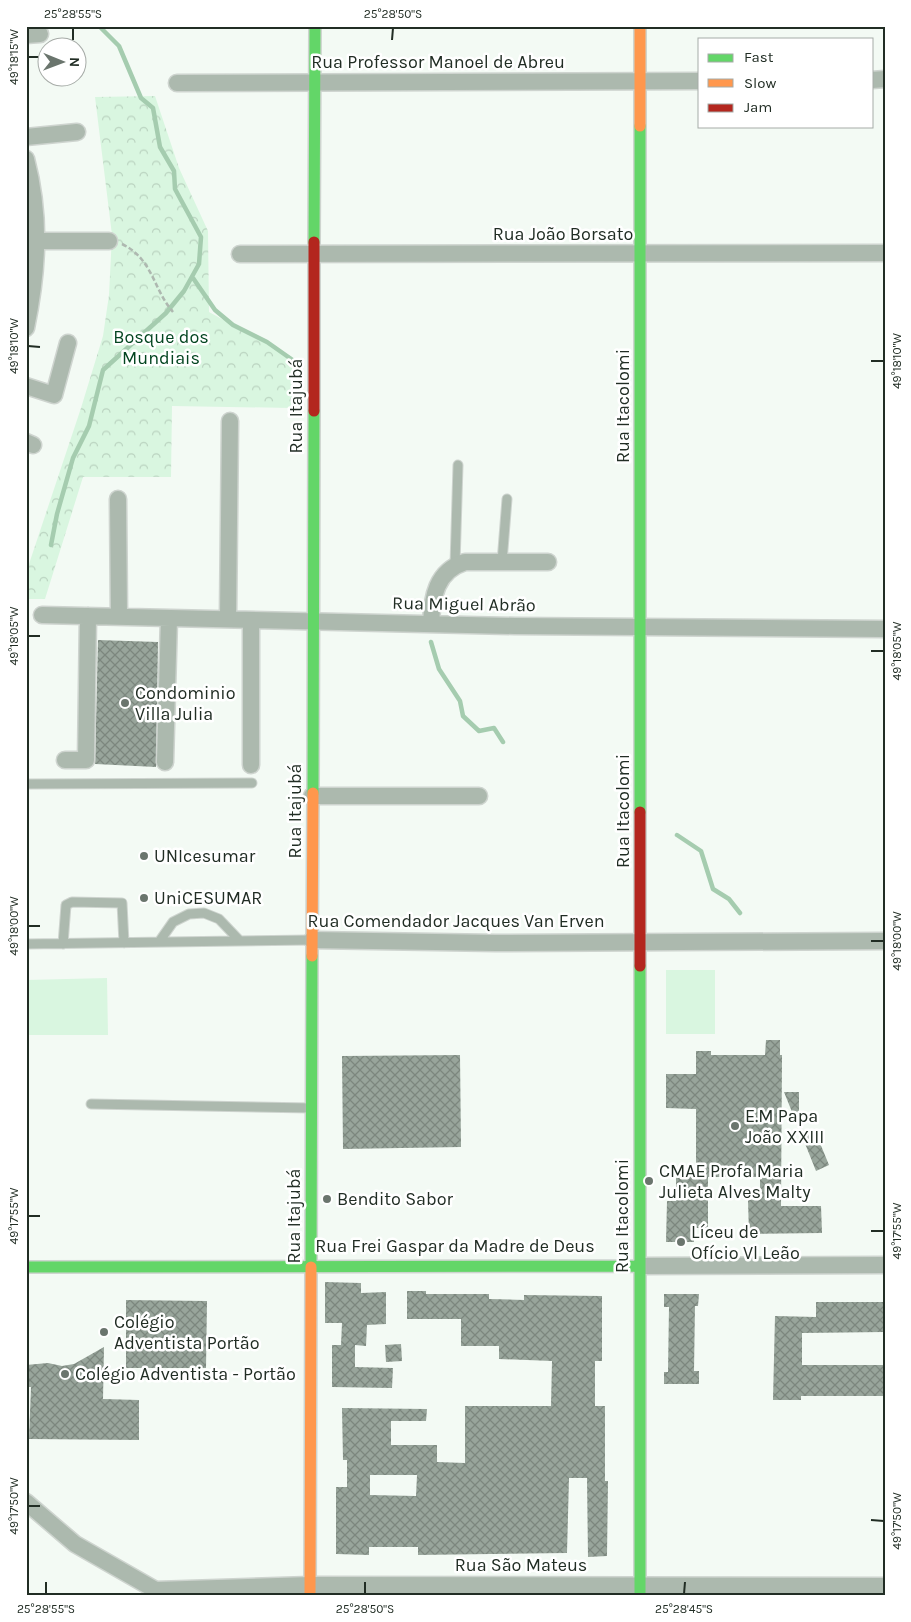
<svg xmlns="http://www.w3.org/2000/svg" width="911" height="1622" font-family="Karla,sans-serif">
<defs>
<pattern id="park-crowns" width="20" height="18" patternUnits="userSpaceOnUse" patternTransform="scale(1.25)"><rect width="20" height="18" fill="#d9f6e0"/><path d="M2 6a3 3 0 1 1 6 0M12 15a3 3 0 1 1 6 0" fill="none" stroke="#bad3c0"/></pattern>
<pattern id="building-cross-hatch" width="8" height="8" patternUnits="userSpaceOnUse" patternTransform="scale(1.25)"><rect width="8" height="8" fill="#98a59b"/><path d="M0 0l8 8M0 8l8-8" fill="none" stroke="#7c877e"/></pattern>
</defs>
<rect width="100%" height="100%" fill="#f3faf4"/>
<path fill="#d9f6e0" d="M666,970H715V1034H666Z
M107,978L108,1035H26V980Z"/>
<path fill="url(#park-crowns)" d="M155,96L179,168L208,231L209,312L292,357V408L172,406L171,477H83L45,599H26V573L81,408L103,336L109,295L112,235L95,97Z"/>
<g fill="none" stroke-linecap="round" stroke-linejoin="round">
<path stroke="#a5ccaf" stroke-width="4.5" d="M193,278L215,310L233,325L267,342L294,361
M51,545L57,514L73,458L89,426L103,370L166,313L184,291L199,264L201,237L175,189L174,171L160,147L153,108L141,98L119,46L99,26
M431,642L439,669L460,701L463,716L479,731L494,728L503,742
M677,835L701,851L713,889L729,899L740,913"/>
</g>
<path fill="url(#building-cross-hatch)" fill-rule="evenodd" d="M98,640L158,642L156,767L95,764Z
M766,1040H780V1055H782L781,1206H821L822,1233L749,1234L748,1200L760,1199V1177H708V1228H694V1242H666L667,1201H676V1171H696V1109L666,1108V1074H696V1051H711V1055H765Z
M460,1055L461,1147L343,1149L342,1056Z
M784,1092H799V1127H798Z
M815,1131L829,1165L816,1171L802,1136Z
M325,1282L361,1283V1293L386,1292V1324L367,1325L366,1346L355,1345V1367L393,1368L392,1388L332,1387V1345H341L342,1323H325Z
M407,1291H426V1294H489V1299L524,1300V1295L602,1296V1361H595V1406H605V1481H608L607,1556L588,1557L587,1478H569L567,1553L418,1555V1547H369V1555L336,1554V1487H347V1460H343L342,1408L427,1409L426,1421H391V1445H437V1462L465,1463V1406H551L552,1361L499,1359V1346H461V1319H407ZM370,1475H417L416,1496L370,1495Z
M664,1294H699L698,1306H695L694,1371H699V1384H664V1372H668L669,1307H664Z
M126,1300L207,1301L206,1368H126Z
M816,1302H885V1332L802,1333V1365H885V1396H801V1400H773L775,1316L816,1317Z
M401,1344L402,1361L386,1362L385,1345Z
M104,1347L103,1399L139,1400V1440L29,1439L31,1387H26V1365L48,1363L62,1366L74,1364Z"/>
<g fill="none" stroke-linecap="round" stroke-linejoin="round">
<g stroke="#ced4cf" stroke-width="11">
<path id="lane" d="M502,562L507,499
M455,565L458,465
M26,784L252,783
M159,942L173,922L189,914L204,913L219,919L240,941
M26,944L311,940
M63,944L66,905L72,902L122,903L124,943
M91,1104L311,1108"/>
</g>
<g stroke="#ced4cf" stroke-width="19">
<path id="street" d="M26,35L40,34
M872,80L885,79
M177,83L700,81
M26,137L77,132
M26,159C41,216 38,270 26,328
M38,241H109
M240,254L885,253
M26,386L54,395L68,343
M26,442L33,445
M118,499L119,617
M42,615L515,626L885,629
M228,619L230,421
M431,624C432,597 436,571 465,562H548
M65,760H86L88,616
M165,762L169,618
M251,765V620
M312,796H479
M312,940L496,943L885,941
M640,1266L885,1265
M26,1502L75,1544L166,1596
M156,1590L310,1585L885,1586"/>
</g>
<g stroke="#ced4cf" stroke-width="14">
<path id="fast" d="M640,126V812
M314,242L315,26
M313,793L314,411
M640,966V1596
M26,1267L640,1266
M311,1267L312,956"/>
</g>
<g stroke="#ced4cf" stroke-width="14">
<path id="slow" d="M640,26V126
M312,956L313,793
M310,1596L311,1267"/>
</g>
<g stroke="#ced4cf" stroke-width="14">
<path id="jam" d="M314,411V242
M640,812V966"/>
</g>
<path stroke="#aeb8b0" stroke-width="2.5" stroke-dasharray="5 2.5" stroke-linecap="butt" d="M122,244C153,259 153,289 173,312"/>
<use href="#lane" stroke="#acb9ae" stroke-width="9"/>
<use href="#street" stroke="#acb9ae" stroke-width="16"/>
<use href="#fast" stroke="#63d668" stroke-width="11"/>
<use href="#slow" stroke="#ff974d" stroke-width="11"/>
<use href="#jam" stroke="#b3261e" stroke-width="11"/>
</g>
<path fill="none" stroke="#212d24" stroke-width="2" d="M73,40V28M392,40L393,28M28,57H40M28,346L40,347M871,361H884M28,636H40M871,651H884M28,926H40M871,941H884M28,1216H40M871,1231H884M28,1506H40M871,1520L884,1521M46,1594V1582M365,1594V1582M684,1594L685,1582"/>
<g fill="#6a756d" stroke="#fff" stroke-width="2">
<circle cx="125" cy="703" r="5"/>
<circle cx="144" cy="856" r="5"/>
<circle cx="144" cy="898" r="5"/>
<circle cx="735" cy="1126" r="5"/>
<circle cx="649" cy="1181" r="5"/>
<circle cx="327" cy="1199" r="5"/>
<circle cx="681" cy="1242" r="5"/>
<circle cx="104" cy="1332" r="5"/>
<circle cx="65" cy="1374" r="5"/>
</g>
<g text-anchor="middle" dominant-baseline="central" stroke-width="5" stroke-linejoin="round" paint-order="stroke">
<g font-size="18" fill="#212d24" stroke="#fff">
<text x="438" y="62">Rua Professor Manoel de Abreu</text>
<text x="563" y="234">Rua João Borsato</text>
<text transform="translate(296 406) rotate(-90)">Rua Itajubá</text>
<text transform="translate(623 406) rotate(-90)">Rua Itacolomi</text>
<text transform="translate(464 604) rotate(1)">Rua Miguel Abrão</text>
<text transform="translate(295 811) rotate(-90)">Rua Itajubá</text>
<text transform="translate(623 811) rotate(-90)">Rua Itacolomi</text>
<text x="456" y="921">Rua Comendador Jacques Van Erven</text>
<text transform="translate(294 1216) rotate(-90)">Rua Itajubá</text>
<text transform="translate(622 1216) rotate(-90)">Rua Itacolomi</text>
<text x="455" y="1246">Rua Frei Gaspar da Madre de Deus</text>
<text x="521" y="1565">Rua São Mateus</text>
</g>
<g font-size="18" fill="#034520" stroke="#fff">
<text x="161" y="337">Bosque dos<tspan x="161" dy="21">Mundiais</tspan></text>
</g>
<g font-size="18" fill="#212d24" stroke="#fff" text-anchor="start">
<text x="135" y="693">Condominio<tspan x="135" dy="21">Villa Julia</tspan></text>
<text x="154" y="856">UNIcesumar</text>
<text x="154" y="898">UniCESUMAR</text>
<text x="745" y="1116">E.M Papa<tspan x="745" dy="21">João XXIII</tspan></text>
<text x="659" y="1171">CMAE Profª Maria<tspan x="659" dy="21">Julieta Alves Malty</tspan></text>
<text x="337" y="1199">Bendito Sabor</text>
<text x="691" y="1232">Líceu de<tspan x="691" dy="21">Ofício Vl Leão</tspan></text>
<text x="114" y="1322">Colégio<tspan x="114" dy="21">Adventista Portão</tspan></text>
<text x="75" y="1374">Colégio Adventista - Portão</text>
</g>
</g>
<rect width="911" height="1622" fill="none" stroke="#ffffff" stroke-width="55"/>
<rect x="698" y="38" width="175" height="90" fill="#ffffff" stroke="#a6aba7"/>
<rect x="708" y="54" width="25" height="8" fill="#63d668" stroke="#a6aba7"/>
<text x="744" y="62" font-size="15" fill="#212d24">Fast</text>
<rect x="708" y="79" width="25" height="8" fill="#ff974d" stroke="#a6aba7"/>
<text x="744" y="88" font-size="15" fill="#212d24">Slow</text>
<rect x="708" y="104" width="25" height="8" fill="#b3261e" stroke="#a6aba7"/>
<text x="744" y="112" font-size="15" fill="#212d24">Jam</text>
<g transform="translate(62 62) rotate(91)"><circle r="24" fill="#ffffff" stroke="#a6aba7"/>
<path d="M0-4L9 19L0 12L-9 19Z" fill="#6a756d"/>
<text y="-8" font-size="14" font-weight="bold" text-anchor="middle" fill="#212d24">N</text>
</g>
<rect x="28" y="28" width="856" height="1566" fill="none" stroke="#212d24" stroke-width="2"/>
<g font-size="12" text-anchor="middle" fill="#212d24">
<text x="73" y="18">25°28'55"S</text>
<text x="393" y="18">25°28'50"S</text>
<text transform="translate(14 57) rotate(-90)" y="4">49°18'15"W</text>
<text transform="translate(14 346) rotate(-90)" y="4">49°18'10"W</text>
<text transform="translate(897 361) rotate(-90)" y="4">49°18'10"W</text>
<text transform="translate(14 636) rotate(-90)" y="4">49°18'05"W</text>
<text transform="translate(897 651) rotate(-90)" y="4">49°18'05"W</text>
<text transform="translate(14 926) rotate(-90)" y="4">49°18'00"W</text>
<text transform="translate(897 941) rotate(-90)" y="4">49°18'00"W</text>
<text transform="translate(14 1216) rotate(-90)" y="4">49°17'55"W</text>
<text transform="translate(897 1231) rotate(-90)" y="4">49°17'55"W</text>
<text transform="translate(14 1506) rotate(-90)" y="4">49°17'50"W</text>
<text transform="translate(897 1521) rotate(-90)" y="4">49°17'50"W</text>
<text x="46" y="1613">25°28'55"S</text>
<text x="365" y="1613">25°28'50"S</text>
<text x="684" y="1613">25°28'45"S</text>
</g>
</svg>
